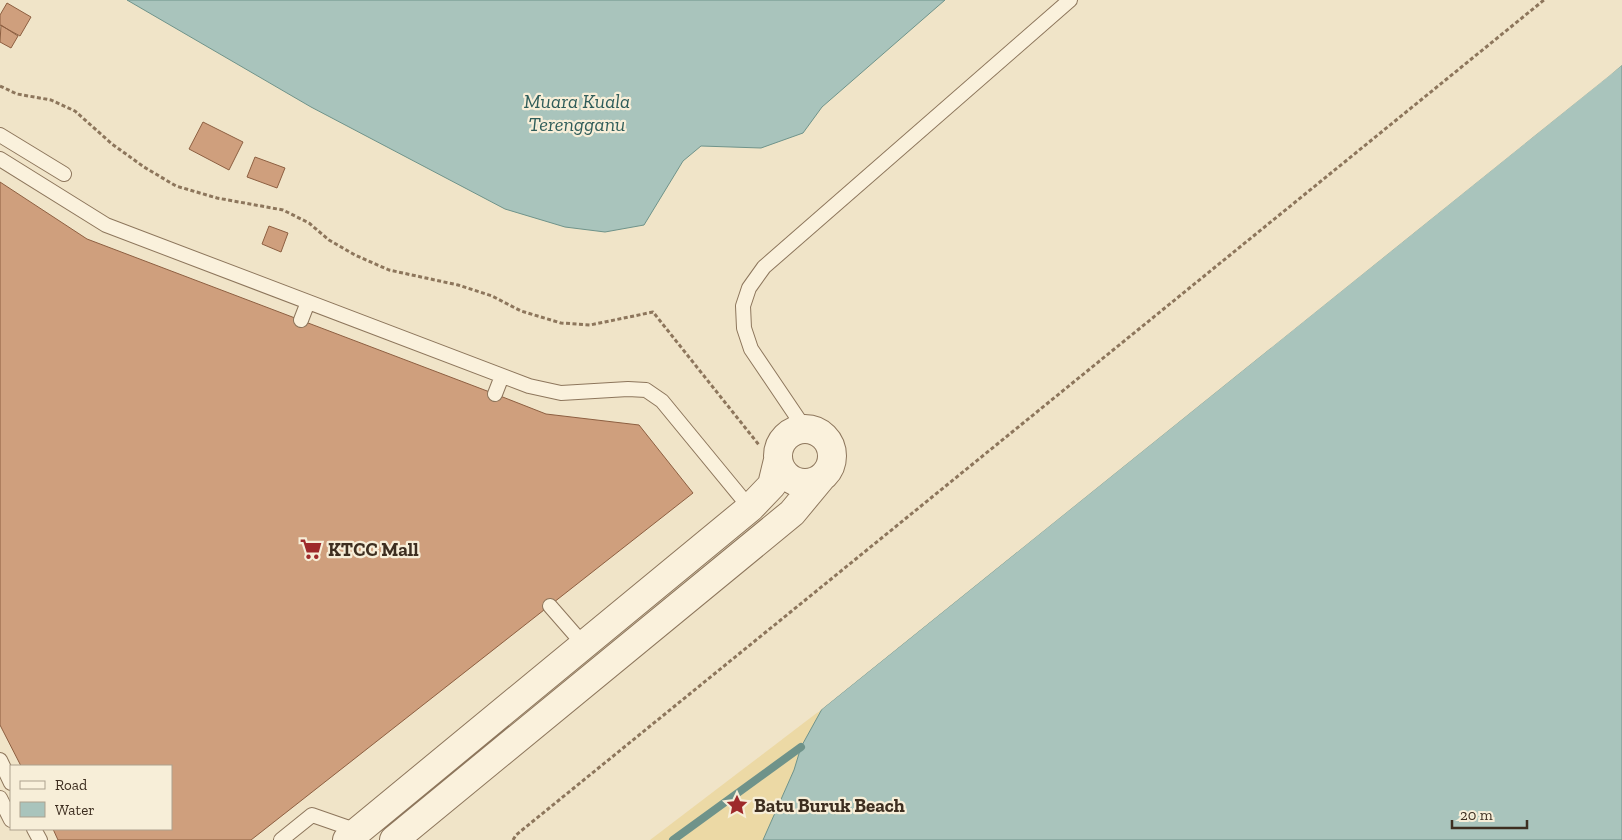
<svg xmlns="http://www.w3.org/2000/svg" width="1622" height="840" font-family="'Zilla Slab',serif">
<rect width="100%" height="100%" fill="#f0e4c8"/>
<path fill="#ecd9a5" d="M822,709L763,840H650Z"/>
<path fill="#a9c4bc" stroke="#6f938a" d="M127,0H945L822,107L803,133L761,148L701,146L683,161L644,225L605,232L565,227L505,209L311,107Z
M1622,65V840H763L794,770L801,747L822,709Z"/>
<path fill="#f0e4c8" d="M1622,63V65L1609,76L817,713L820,707Z"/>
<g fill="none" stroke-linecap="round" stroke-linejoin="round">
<path stroke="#6f938a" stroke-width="8" d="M673,840L801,747"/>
</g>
<path fill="#cf9f7d" stroke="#8d5f41" d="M7,3L31,17L20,36L0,25V15Z
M1,25L18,36L11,48L0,42Z
M203,122L243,142L229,170L189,149Z
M255,157L285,168L277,188L247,177Z
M0,182L87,239L495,394L546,414L639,425L693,493L251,840H58L53,829H171V766H21L0,725Z
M269,226L288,233L281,252L262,244Z"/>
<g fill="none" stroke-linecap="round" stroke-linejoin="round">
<g stroke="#8d765c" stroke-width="16">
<path id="service" d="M0,135L64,174
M0,159L106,225L529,386L561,393L628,389L646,390L662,401L750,508
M301,320L308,302
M495,394L502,376
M802,429L801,423L751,349L744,328L743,306L749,288L764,267L1070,0
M550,606L584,645
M0,760L11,783
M0,798L11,820
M34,829L40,840
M281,840L312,815L358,831"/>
</g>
<g stroke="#8d765c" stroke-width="30">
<path id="minor" d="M778 456a27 27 0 1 1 54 0a27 27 0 1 1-54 0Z
M347,840L750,508L772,485L778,460
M394,840L792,513L821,478"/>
</g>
<path stroke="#8d765c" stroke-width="3" stroke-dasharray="4 2.5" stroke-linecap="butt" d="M0,86L17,94L51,100L75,111L112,144L144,167L176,186L217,198L283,210L309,223L329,240L355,255L389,270L458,285L492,296L521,311L561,323L590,325L653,312L759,445
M513,840L516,835L1544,0"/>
<use href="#service" stroke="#faf1dc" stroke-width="14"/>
<use href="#minor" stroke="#faf1dc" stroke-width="28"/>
</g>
<defs>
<g id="supermarket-bare" transform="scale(1.725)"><path d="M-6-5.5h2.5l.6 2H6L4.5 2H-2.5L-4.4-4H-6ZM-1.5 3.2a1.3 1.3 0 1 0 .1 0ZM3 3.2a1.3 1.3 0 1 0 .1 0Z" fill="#9e2a2b" stroke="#f7eed8" stroke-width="2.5" paint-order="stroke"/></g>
<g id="sight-bare" transform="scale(1.725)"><path d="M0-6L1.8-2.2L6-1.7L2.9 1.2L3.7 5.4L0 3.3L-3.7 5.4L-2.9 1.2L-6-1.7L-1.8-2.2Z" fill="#9e2a2b" stroke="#f7eed8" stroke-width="2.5" paint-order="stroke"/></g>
</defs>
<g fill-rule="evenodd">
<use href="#supermarket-bare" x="311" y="549"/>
<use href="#sight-bare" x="737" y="805"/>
</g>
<g text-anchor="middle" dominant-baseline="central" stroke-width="4.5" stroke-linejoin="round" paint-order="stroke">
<g font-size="19" font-weight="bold" fill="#3d2e20" stroke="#f7eed8" text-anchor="start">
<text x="328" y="549">KTCC Mall</text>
<text x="754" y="805">Batu Buruk Beach</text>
</g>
<g font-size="20" font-style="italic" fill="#2f5d5a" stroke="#f7eed8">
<text x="577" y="101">Muara Kuala<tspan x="577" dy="23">Terengganu</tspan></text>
</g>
</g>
<rect x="10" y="765" width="162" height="65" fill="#f7eed8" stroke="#ada18e"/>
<rect x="20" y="781" width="25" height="8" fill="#faf1dc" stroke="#ada18e"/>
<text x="55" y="790" font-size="15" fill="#3d2e20">Road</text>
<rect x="20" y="802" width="25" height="15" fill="#a9c4bc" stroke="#ada18e"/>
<text x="55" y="815" font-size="15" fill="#3d2e20">Water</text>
<path d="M1452 820v8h75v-8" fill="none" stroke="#3d2e20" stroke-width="2.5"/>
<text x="1460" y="820" font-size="15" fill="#3d2e20" stroke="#f7eed8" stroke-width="4" paint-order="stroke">20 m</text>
</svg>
